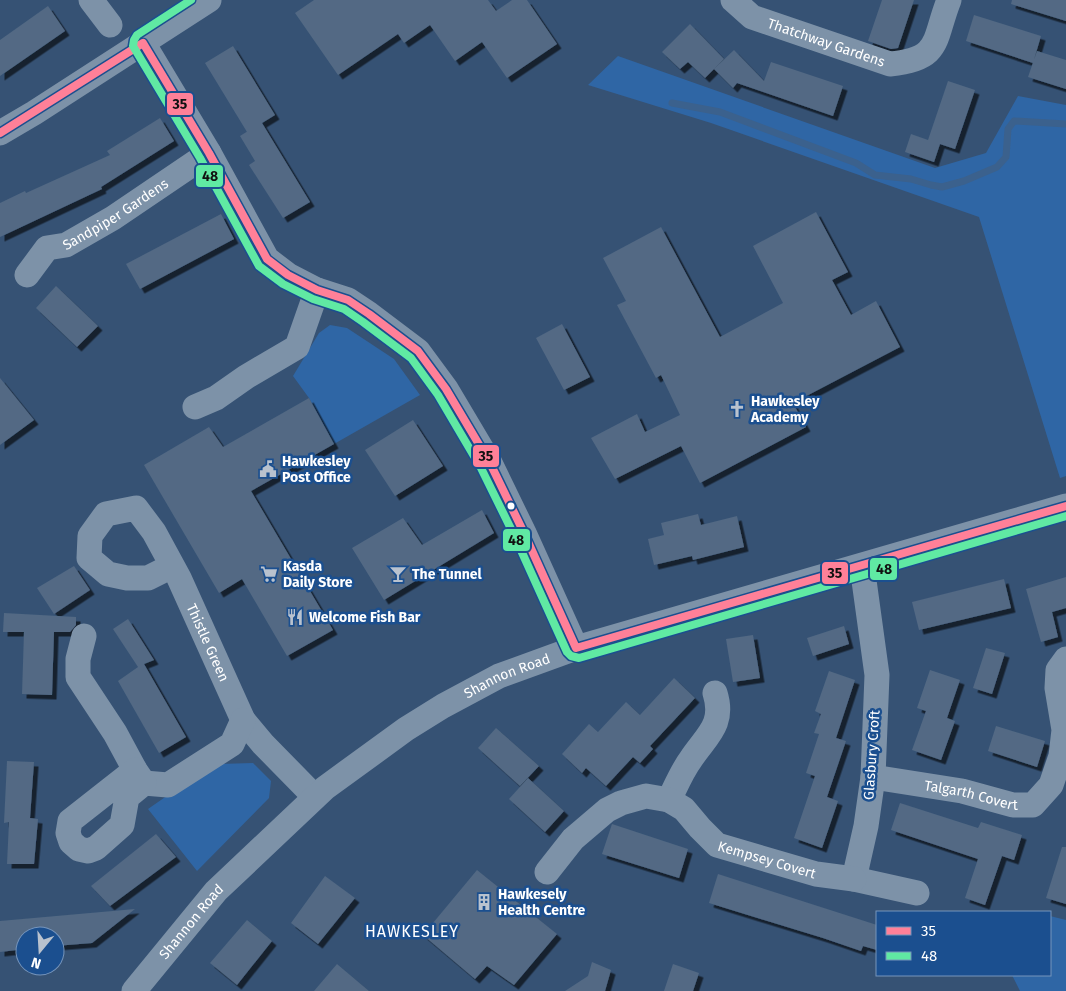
<svg xmlns="http://www.w3.org/2000/svg" width="1066" height="991" font-family="'Fira Sans',sans-serif">
<defs>
<filter id="shadow"><feDropShadow dx="4.5" dy="4.5" stdDeviation="0" flood-color="#0009"/></filter>
</defs>
<rect width="100%" height="100%" fill="#365274"/>
<path fill="#2f66a5" d="M618,56L935,168L986,153L1018,96L1066,105V476L1060,478L979,217L711,123L588,85Z
M330,325L347,328L394,359L420,395L334,444L309,398L293,376L319,333Z
M253,763L271,781L269,798L197,871L148,809L184,784L219,764Z
M1050,916L1066,920V991H1020L1012,975H1050Z"/>
<g fill="none" stroke-linecap="round" stroke-linejoin="round">
<path stroke="#3b618d" stroke-width="7" d="M672,103L720,112L856,163L875,175L911,179L931,185L942,187L964,181L997,167L1006,157L1008,129L1014,121L1066,124"/>
</g>
<path fill="#526984" filter="url(#shadow)" d="M314,0H488L496,11L512,0H527L557,44L507,78L482,42L455,61L430,25L404,43L398,34L338,75L295,13Z
M882,0H914L898,48L891,49L868,41Z
M1012,0H1066V21L1011,4Z
M48,6L65,31L0,76V40Z
M974,15L1041,36L1033,63L966,41Z
M690,24L724,59L705,78L688,62L680,69L662,52Z
M233,46L275,115L262,123L310,202L283,218L249,165L255,161L240,136L256,126L247,132L205,63Z
M734,50L764,81L771,62L843,86L833,116L737,83L733,88L714,69Z
M1037,51L1066,60V89L1028,77Z
M948,81L975,90L955,149L940,144L934,162L905,152L911,134L928,140Z
M160,118L174,141L101,187L102,189L0,237V203L25,191L26,193L110,155L107,151Z
M816,212L848,272L832,280L851,315L876,301L900,347L793,403L806,427L700,483L681,446L615,479L591,438L637,414L645,432L680,415L661,375L656,378L617,305L626,301L603,258L661,227L720,337L783,303L753,246Z
M221,214L234,239L140,289L126,264Z
M56,286L98,326L77,347L36,308Z
M562,324L590,377L564,390L536,338Z
M0,378L34,420L0,445Z
M309,398L334,444L251,491L333,630L287,656L242,579L219,593L144,465L209,427L223,447Z
M413,420L443,466L395,496L365,450Z
M482,510L494,533L384,600L352,548L403,518L422,545Z
M698,514L701,525L737,516L744,547L693,560L692,556L654,565L648,539L664,535L661,523Z
M74,566L90,590L54,614L37,588Z
M1066,577V608L1052,612L1058,637L1041,642L1026,589Z
M1004,579L1011,608L919,630L912,602Z
M4,613L76,617V625L70,632H54L52,695L22,694L24,632H3Z
M128,619L154,660L144,664L186,737L159,753L118,681L138,667L113,629Z
M844,626L849,644L813,656L807,638Z
M753,635L760,678L733,682L726,639Z
M986,648L1005,653L992,694L973,688Z
M930,670L960,680L947,718L955,721L941,760L912,750L926,711L917,708Z
M829,671L855,680L836,738L846,741L827,797L838,801L822,848L794,838L815,776L806,773L819,734L814,733L821,714L815,711Z
M674,678L695,698L650,746L653,749L640,763L633,757L606,786L586,768L582,773L562,754L589,724L598,732L626,702L640,715Z
M996,726L1045,741L1037,767L988,751Z
M496,728L539,766L520,786L478,748Z
M7,761L34,762L30,818L38,819L34,864H7L9,822L4,823Z
M528,778L564,811L545,832L509,799Z
M900,803L978,828L981,822L1022,835L1014,860L1002,856L985,905L965,898L978,859L891,830Z
M612,824L688,849L679,878L602,854Z
M156,834L176,857L110,906L91,886Z
M1062,847H1066V904L1046,898Z
M477,870L557,934L514,985L487,966L475,979L423,935Z
M718,874L877,925V950L863,946L861,951L823,938L709,903Z
M325,876L355,898L318,944L291,923Z
M135,909L92,943L55,946V936H25V949L0,952V921Z
M247,920L272,941L237,985L210,963Z
M592,962L611,970L605,991H565L588,976Z
M337,964L369,991H314Z
M673,964L699,973L693,991H664Z"/>
<g fill="none" stroke-linecap="round" stroke-linejoin="round">
<g stroke="#7d92a8" stroke-width="25">
<path d="M91,0L110,25"/>
<path id="s1" d="M733,0L752,17L890,64C942,59 933,40 949,0"/>
<path d="M143,43L209,153L267,259L288,275L317,290L348,300L369,314L418,351L446,389L490,463L524,533L576,648"/>
<path d="M0,133L34,113L209,0"/>
<path id="s2" d="M27,275L47,248L66,245L113,218L209,153"/>
<path d="M195,407L216,398L246,377L297,347L317,290"/>
<path id="s3" d="M172,566L148,578H127L108,574L89,558L90,536L106,514L136,508L154,532L179,578L243,720L263,744L314,796"/>
<path d="M862,566L877,675L873,777L866,826L854,879L917,893"/>
<path d="M84,636L78,659V677L115,733L135,770L144,783L168,785L232,744L243,720"/>
<path d="M135,770L70,821L68,833L71,842L79,849L88,851L96,848L122,825L127,797L144,783"/>
<path id="s4" d="M873,777L962,791L1013,805H1033L1051,785L1061,756L1064,730L1057,688L1058,670L1066,659"/>
<path d="M669,800C676,786 682,771 691,759C706,736 725,725 715,693"/>
<path id="s5" d="M547,872L573,839L607,810L621,803L646,796L669,800L684,809L700,828L717,845L816,874L854,879"/>
<path id="s6" d="M134,991L216,891L325,788L406,729L443,706L499,676L576,648L1066,506"/>
</g>
<g stroke="#1b4f8f" stroke-width="11">
<path id="bus-1" d="M0,133L143,43L209,153L267,259L288,275L317,290L348,300L369,314L418,351L446,389L490,463L524,533L576,648L1066,506"/>
</g>
<g stroke="#1b4f8f" stroke-width="11">
<path id="bus-2" d="M191,0L137,35L134,40L133,46L200,158L259,266L283,284L313,299L344,309L363,322L411,358L438,395L481,468L515,537L567,652L571,656L579,658L1066,516"/>
</g>
<use href="#bus-1" stroke="#ff8098" stroke-width="8"/>
<use href="#bus-2" stroke="#60e9a3" stroke-width="8"/>
</g>
<defs>
<g id="church-bare" transform="scale(1.35)"><path d="M-1.2-6h2.4v3.5h3.3v2.4h-3.3V6h-2.4V-.1h-3.3v-2.4h3.3Z" fill="#b9c2ce" stroke="#1b4f8f" stroke-width="2.5" paint-order="stroke"/></g>
<g id="civic-bare" transform="scale(1.35)"><path d="M-.6-6.5H3V-4.5H.6V-3L4-1V1h2V6H-6V1h2V-1L-.6-3ZM-1.2 2.5V6h2.4V2.5Z" fill="#b9c2ce" stroke="#1b4f8f" stroke-width="2.5" paint-order="stroke"/></g>
<g id="supermarket-bare" transform="scale(1.35)"><path d="M-6-5.5h2.5l.6 2H6L4.5 2H-2.5L-4.4-4H-6ZM-1.5 3.2a1.3 1.3 0 1 0 .1 0ZM3 3.2a1.3 1.3 0 1 0 .1 0Z" fill="#b9c2ce" stroke="#1b4f8f" stroke-width="2.5" paint-order="stroke"/></g>
<g id="bar-bare" transform="scale(1.35)"><path d="M-6-5H6L.8 .8V4.5H3.5V6h-7V4.5H-.8V.8Z" fill="#b9c2ce" stroke="#1b4f8f" stroke-width="2.5" paint-order="stroke"/></g>
<g id="restaurant-bare" transform="scale(1.35)"><path d="M-5-6h1v4h1v-4h1v4h1v-4h1v5L-1.5 .5V6h-2V.5L-5-1ZM5-6V6H3V1.5H1.5Q1.5-4 5-6Z" fill="#b9c2ce" stroke="#1b4f8f" stroke-width="2.5" paint-order="stroke"/></g>
<g id="building-bare" transform="scale(1.35)"><path d="M-4-6H4V6H1V3H-1V6H-4ZM-2.5-4.3h1.7v1.8h-1.7ZM.8-4.3h1.7v1.8H.8ZM-2.5-1h1.7V.8h-1.7ZM.8-1h1.7V.8H.8Z" fill="#b9c2ce" stroke="#1b4f8f" stroke-width="2.5" paint-order="stroke"/></g>
</defs>
<g fill-rule="evenodd">
<use href="#church-bare" x="737" y="409"/>
<use href="#civic-bare" x="268" y="469"/>
<use href="#supermarket-bare" x="269" y="574"/>
<use href="#bar-bare" x="398" y="574"/>
<use href="#restaurant-bare" x="295" y="617"/>
<use href="#building-bare" x="484" y="902"/>
</g>
<circle fill="#fff" stroke="#1b4f8f" stroke-width="2" cx="511" cy="506" r="4.5"/>
<g text-anchor="middle" dominant-baseline="central" stroke-width="5" stroke-linejoin="round" paint-order="stroke">
<g font-size="14" fill="#fff" stroke="#1b4f8f">
<text stroke="none"><textPath href="#s1" startOffset="104">Thatchway Gardens</textPath></text>
<text stroke="none"><textPath href="#s2" startOffset="111">Sandpiper Gardens</textPath></text>
<text stroke="none"><textPath href="#s3" startOffset="325">Thistle Green</textPath></text>
<text stroke="none"><textPath href="#s6" startOffset="494">Shannon Road</textPath></text>
<text transform="translate(872 755) rotate(-86)">Glasbury Croft</text>
<text stroke="none"><textPath href="#s4" startOffset="100">Talgarth Covert</textPath></text>
<text stroke="none"><textPath href="#s5" startOffset="270">Kempsey Covert</textPath></text>
<text stroke="none"><textPath href="#s6" startOffset="90">Shannon Road</textPath></text>
</g>
<g font-size="14" font-weight="bold" fill="#fff" stroke="#1b4f8f" text-anchor="start">
<text x="751" y="401">Hawkesley<tspan x="751" dy="16">Academy</tspan></text>
<text x="282" y="461">Hawkesley<tspan x="282" dy="16">Post Office</tspan></text>
<text x="283" y="566">Kasda<tspan x="283" dy="16">Daily Store</tspan></text>
<text x="412" y="574">The Tunnel</text>
<text x="309" y="617">Welcome Fish Bar</text>
<text x="498" y="894">Hawkesely<tspan x="498" dy="16">Health Centre</tspan></text>
</g>
<g font-size="16" letter-spacing="1" fill="#fff" stroke="#1b4f8f">
<text x="412" y="931">HAWKESLEY</text>
</g>
</g>
<g stroke="#1b4f8f" stroke-width="2">
<rect x="166" y="92" width="28" height="24" rx="5" fill="#ff8098"/>
<rect x="195" y="164" width="29" height="24" rx="5" fill="#60e9a3"/>
<rect x="472" y="444" width="28" height="24" rx="5" fill="#ff8098"/>
<rect x="502" y="528" width="29" height="24" rx="5" fill="#60e9a3"/>
<rect x="869" y="557" width="29" height="24" rx="5" fill="#60e9a3"/>
<rect x="821" y="561" width="28" height="24" rx="5" fill="#ff8098"/>
</g>
<g font-size="14" text-anchor="middle" font-weight="bold" fill="#111">
<text x="180" y="109">35</text>
<text x="210" y="181">48</text>
<text x="486" y="461">35</text>
<text x="516" y="545">48</text>
<text x="884" y="574">48</text>
<text x="835" y="578">35</text>
</g>
<rect x="876" y="911" width="175" height="65" fill="#1b4f8f" stroke="#7695bc"/>
<rect x="886" y="927" width="25" height="8" fill="#ff8098" stroke="#7695bc"/>
<text x="921" y="936" font-size="15" fill="#ffffff">35</text>
<rect x="886" y="952" width="25" height="8" fill="#60e9a3" stroke="#7695bc"/>
<text x="921" y="961" font-size="15" fill="#ffffff">48</text>
<g transform="translate(40 951) rotate(198)"><circle r="24" fill="#1b4f8f" stroke="#7695bc"/>
<path d="M0-4L9 19L0 12L-9 19Z" fill="#b9c2ce"/>
<text y="-8" font-size="14" font-weight="bold" text-anchor="middle" fill="#ffffff">N</text>
</g>
</svg>
